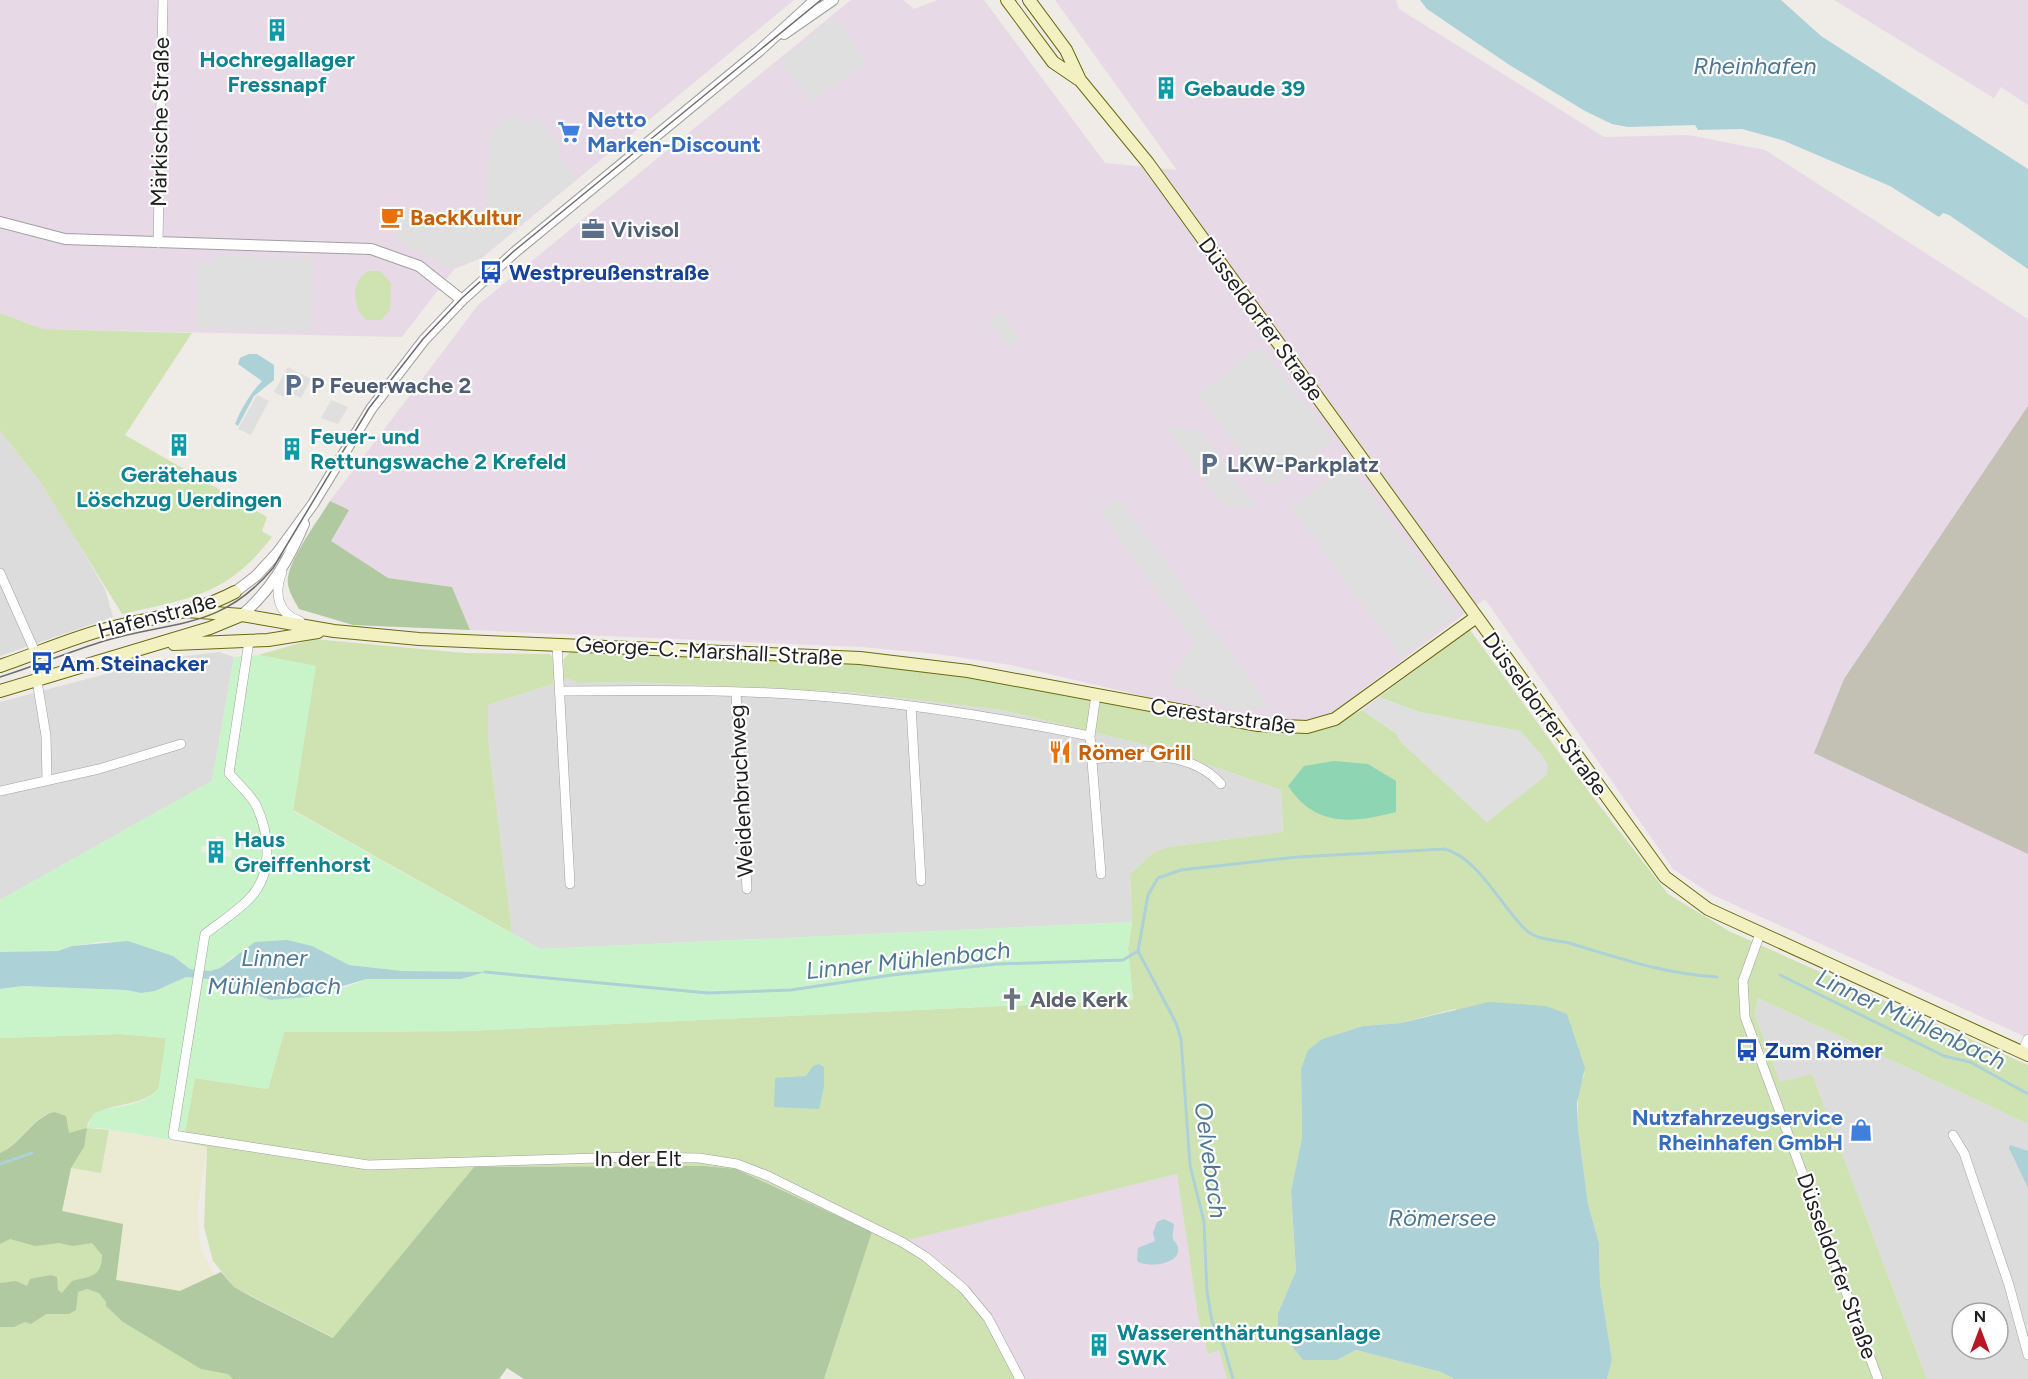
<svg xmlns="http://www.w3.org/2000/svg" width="2028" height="1379" font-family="Figtree,sans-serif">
<rect width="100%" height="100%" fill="#efebe7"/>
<path fill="#dddcdc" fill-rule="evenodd" d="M0,431L41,483L67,524L105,589L113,617L0,656Z
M219,652L234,657L212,781L0,900V702L162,659Z
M568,679L579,683L629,682L850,692L1002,710L1163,749L1281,790L1283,832L1168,847L1153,853L1130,874L1132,922L540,949L512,933L488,738V705Z
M1758,998L2028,1124V1379H1927L1812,1074L1780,1083L1755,1015ZM1962,1313H1998V1349H1962Z"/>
<path fill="#e7d9e6" d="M0,0H794L482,258L454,269L402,337L43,329L0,313Z
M851,0H903L914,9L938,0H984L1105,163L1177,170L1055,0H1396L1399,9L1604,137L1688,135L1765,150L2028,319V1038L1713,895L1673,869L1485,599L1324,718L1299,722L1225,715L1011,665L937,654L862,647L470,630L452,587L388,578L330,541L348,510L330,501L478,305Z
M1834,0H2028V105L2001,87L1994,98Z
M1177,1174L1198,1317L1208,1354L1219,1349L1227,1379H1023L966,1285L942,1263L907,1240Z"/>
<path fill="#c2c1b3" d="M2028,406V854L1814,753L1844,679Z"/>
<path fill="#ebebd4" d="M109,1130L207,1147L197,1213L201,1249L214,1275L180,1291L115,1280L62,1211L71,1168L101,1173Z"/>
<path fill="#cfe3b2" d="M369,271H380L391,283L390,310L381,320H366C352,307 350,280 369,271Z
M0,313L43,329L192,333L125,435L267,517L262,531L272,537C227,596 190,598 122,614L41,483L0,431Z
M1470,630L1566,762L1668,894L1729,931L2028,1065V1124L1758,998L1755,1015L1780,1082L1812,1074L1927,1379H1607L1612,1360L1600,1284L1599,1243L1588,1204L1578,1128V1091L1585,1073L1455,1009L1401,1023L1363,1026L1322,1039L1301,1069L1302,1138L1291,1191L1296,1271L1278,1313L1279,1328L1303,1360H1337L1356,1350L1441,1372L1454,1379H1227L1219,1350L1208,1354L1198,1317L1177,1174L908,1240C922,1251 939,1260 954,1273C986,1302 1003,1341 1023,1379H824L872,1232L736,1169L705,1166L474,1167L334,1338L234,1287L213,1261L204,1227L207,1147L183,1142L195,1078L268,1089L284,1032L465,1031L1133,1000L1128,949L1132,922L1130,874L1153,853L1168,847L1283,832L1281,790L1163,749L1002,710L850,692L629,682L579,683L568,679L488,705V738L512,933L293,810L315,666L258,655L314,639L465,653L550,654L564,673L563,660L571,651L859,663L916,669L1026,686L1244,729L1303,733L1326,729L1362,710L1397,734L1401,742L1487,822L1548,765L1520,731L1419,712L1379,697Z
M121,1034L166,1038L159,1087C142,1112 93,1098 87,1128L109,1130L101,1173L71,1168L62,1211L123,1224L116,1280L180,1291L214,1275L340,1379H0V1159L69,1133L54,1112C32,1117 21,1144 0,1153V1038Z"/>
<path fill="#b0c9a0" d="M330,501L349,510L331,541L388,578L452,587L470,630L353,625L299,609C294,600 286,588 288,577C292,555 317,522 330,501Z
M54,1112L66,1116L69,1133L87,1128L84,1147L71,1168L62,1211L123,1224L116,1280L180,1291L221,1272L234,1287L254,1298L333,1338L474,1167L705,1166L736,1169L872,1232L824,1379H524L507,1368L499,1379H233L228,1374L201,1369L123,1322L106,1306V1302L99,1293L87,1289L78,1292L76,1310L69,1314H46L31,1324L25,1322L14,1327H0V1283L16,1281L27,1286L30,1279L51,1275L57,1277L58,1290L62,1293L72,1281C90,1276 102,1278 102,1255L92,1243L73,1246L59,1243L35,1246L10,1239L0,1244V1153C21,1144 32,1118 54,1112Z"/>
<path fill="#c9f4c9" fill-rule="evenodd" d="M258,655L316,666L293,811L540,949L1132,922L1128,949L1133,1000L465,1031L284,1032L268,1089L195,1078L183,1142L100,1128H87L94,1113C114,1105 145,1108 159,1087L166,1038L121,1034L0,1038V989L23,986L126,990L141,993L155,991L186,977L207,979L271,1000L341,989L366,979H461L483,973L403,971L349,965L312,946L233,956L220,968L210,971L190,969L173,956L106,941L72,946L58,951L0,952V900L212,781L234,657ZM216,836L222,837L225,849L232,851L231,857L224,856L219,859L217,866H211L212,859L208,853L201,852L202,846H210L214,843Z"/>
<path fill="#8ed5b3" d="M1334,761L1368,764L1396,781V812C1353,823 1316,828 1288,786L1304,766Z"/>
<path fill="#dfdfdf" d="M834,17L867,62L811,101L780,62Z
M516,112L527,125L536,118L562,149L557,154L577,178L481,257L466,264L450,268L399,242L395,236L398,213H487L490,133Z
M213,256L313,258L312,331L196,328L197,263H212Z
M1001,312L1021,339L1009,348L988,321Z
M1261,347L1334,440L1276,486L1264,484L1197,393Z
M288,367L311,379L301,398L288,391L284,397L274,392Z
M257,395L269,401L251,435L238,429Z
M331,400L348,407L338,424L321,418Z
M1174,426L1202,433L1256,507L1251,509L1221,504L1167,428Z
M1349,465L1458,614L1401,657L1290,506Z
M1119,498L1270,708L1235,710L1221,706L1214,701L1199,700L1187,686L1182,691L1169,680L1195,645L1099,510Z
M1379,697L1419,712L1520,731L1542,755L1548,765L1547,775L1487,822L1401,742L1397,734L1362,710Z"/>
<path fill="#acd1d7" d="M1420,0H1781L1821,36L2028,169V269L1949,215L1943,213L1939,217L1890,186L1782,140L1742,129L1698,130L1695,125L1628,127L1612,124L1585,111L1508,64L1427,9Z
M249,354H257L274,365V380L254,396L238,426L235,424C242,407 250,394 262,381L238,364L240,358Z
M287,940L312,946L349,965L403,971L486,972L461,979H366L307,997L271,1000L207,979L186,977L155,991L141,993L126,990L23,986L0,989V952L58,951L72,946L128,941L173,956L190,969L210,971L220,968L255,942Z
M1489,1002L1546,1006L1567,1014L1585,1068L1577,1103L1578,1128L1588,1204L1599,1243L1600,1284L1612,1360L1607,1379H1454L1441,1372L1356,1350L1337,1360H1303L1278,1328V1313L1296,1271L1291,1191L1302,1138L1301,1069L1308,1050L1322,1039L1363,1026L1401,1023Z
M819,1064L824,1067V1087L819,1109L774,1107L775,1078L806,1076L813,1066Z
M2010,1145L2028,1151V1188L2009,1148Z
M1164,1219L1174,1224C1174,1228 1172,1234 1173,1238C1174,1243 1179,1244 1178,1251C1177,1265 1146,1268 1137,1261L1138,1248L1155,1241L1153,1233L1157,1222Z"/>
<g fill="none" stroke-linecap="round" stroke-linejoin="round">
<path stroke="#acd1d7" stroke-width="3" d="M1138,951L1176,1023L1181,1039L1190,1165L1204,1222L1207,1292L1212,1321L1224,1347L1233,1379
M485,972L708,993L791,990L892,975L998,964L1123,960L1138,951L1148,895L1158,878L1181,870L1297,857L1445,849C1478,858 1501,906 1525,929C1537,941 1554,939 1569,943C1619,958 1664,974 1717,977
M1780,975L1944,1056L1970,1062L2028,1094
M0,1164L32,1153"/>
<g stroke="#a0a0a0" stroke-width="10">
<path id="minor" d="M158,243L163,0
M282,572C274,592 277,614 300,621
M0,573L36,654
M249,641L229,773C237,783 250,794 256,805C270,835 274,875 248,900C235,913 219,923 205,934L173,1135L368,1165L631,1157L699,1158L737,1164L768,1176L902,1242L926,1257L964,1289L988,1318L1020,1379
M557,645L570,884
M37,681L46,736L47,779
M559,691C656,690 755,689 851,699C932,707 1011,720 1090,736
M736,693L747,889
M1096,695L1090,736L1101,874
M911,706L921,881
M1092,759C1135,756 1189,748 1221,784
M0,791L99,769L181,744
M1760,934L1743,981L1745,1017L1878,1379
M2022,1052L2028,1039
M1953,1135L1964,1153L2009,1285L2028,1355"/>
</g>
<g stroke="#a0a0a0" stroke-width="12">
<path id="tertiary" d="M784,34L833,0
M0,222L65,239L371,249L419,266L462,300
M235,592L256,576L278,552L313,504L371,409L424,340L462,300L515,252L759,51L815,0
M242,615C272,589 289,559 304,524"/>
</g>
<g stroke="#696b11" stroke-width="14">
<path id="secondary" d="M1007,0L1053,62L1078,79
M1029,0L1066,50L1080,80L1148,163L1665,877L1708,909L2028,1055
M186,611L242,615L334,631L419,639L860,658L968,671L1258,725L1307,727L1335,719L1475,618
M174,644L268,640L318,632
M0,666C36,654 73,637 110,628C153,617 196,613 235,592
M0,691L210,628L239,616"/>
</g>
<use href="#minor" stroke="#fff" stroke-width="9"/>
<use href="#tertiary" stroke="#fff" stroke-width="10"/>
<use href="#secondary" stroke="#f3f1c1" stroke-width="12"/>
<path stroke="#6d6d6d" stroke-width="1.5" d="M0,677C35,666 69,652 104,641C174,620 221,630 273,568L369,408L423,339L462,298L514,251L821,0"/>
</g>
<defs>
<g id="building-bare" transform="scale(1.8)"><path d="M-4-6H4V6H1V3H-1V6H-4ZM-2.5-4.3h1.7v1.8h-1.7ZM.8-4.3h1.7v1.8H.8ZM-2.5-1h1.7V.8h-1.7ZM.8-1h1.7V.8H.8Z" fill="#0f9aa8" stroke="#fff" stroke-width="2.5" paint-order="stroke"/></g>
<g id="supermarket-bare" transform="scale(1.8)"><path d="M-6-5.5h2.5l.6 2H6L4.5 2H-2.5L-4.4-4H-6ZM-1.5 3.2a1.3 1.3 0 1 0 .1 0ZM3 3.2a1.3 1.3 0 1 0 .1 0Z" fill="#3f7fe0" stroke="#fff" stroke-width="2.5" paint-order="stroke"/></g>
<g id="cafe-bare" transform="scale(1.8)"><path d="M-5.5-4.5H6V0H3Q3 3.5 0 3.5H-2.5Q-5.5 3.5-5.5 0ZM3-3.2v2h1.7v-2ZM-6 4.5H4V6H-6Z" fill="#e8710a" stroke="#fff" stroke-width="2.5" paint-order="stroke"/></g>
<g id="office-bare" transform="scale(1.8)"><path d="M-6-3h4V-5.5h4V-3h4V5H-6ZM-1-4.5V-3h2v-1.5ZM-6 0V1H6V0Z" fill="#5c6f8a" stroke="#fff" stroke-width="2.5" paint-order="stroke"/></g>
<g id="bus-bare" transform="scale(1.8)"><path d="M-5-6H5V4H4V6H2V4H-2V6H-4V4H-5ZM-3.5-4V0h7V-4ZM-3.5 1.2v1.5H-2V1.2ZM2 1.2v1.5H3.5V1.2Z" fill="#1a4fb4" stroke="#fff" stroke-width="2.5" paint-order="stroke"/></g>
<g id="parking-bare" transform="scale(1.8)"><path d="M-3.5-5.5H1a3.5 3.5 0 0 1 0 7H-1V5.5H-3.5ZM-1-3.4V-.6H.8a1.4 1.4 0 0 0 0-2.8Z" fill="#5c6f8a" stroke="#fff" stroke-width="2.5" paint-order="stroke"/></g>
<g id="restaurant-bare" transform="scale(1.8)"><path d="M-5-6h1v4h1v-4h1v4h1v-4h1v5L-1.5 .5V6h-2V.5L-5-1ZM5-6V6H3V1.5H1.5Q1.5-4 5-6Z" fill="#e8710a" stroke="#fff" stroke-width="2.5" paint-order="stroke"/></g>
<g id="church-bare" transform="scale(1.8)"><path d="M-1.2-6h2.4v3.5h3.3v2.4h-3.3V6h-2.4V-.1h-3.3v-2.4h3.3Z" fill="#6b7280" stroke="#fff" stroke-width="2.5" paint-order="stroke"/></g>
<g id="shop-bare" transform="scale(1.8)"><path d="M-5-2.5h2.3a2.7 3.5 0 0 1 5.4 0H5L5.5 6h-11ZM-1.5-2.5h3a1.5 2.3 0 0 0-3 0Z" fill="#3f7fe0" stroke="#fff" stroke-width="2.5" paint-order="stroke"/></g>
</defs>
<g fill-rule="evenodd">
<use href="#building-bare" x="277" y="30"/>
<use href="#building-bare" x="1166" y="88"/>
<use href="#supermarket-bare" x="569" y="132"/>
<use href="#cafe-bare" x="392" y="217"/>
<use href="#office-bare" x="593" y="229"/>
<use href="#bus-bare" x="491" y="272"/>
<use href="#parking-bare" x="293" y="385"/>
<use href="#building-bare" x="179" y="445"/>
<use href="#building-bare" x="292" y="449"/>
<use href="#parking-bare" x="1209" y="464"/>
<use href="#bus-bare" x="42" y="663"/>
<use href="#restaurant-bare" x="1060" y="752"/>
<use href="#building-bare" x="216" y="852"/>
<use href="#church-bare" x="1012" y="999"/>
<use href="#bus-bare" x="1747" y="1050"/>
<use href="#shop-bare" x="1861" y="1130"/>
<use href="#building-bare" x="1099" y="1345"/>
</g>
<g text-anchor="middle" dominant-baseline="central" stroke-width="4.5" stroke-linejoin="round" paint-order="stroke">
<g font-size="22" font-weight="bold" fill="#0d838f" stroke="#fff" text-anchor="start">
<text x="277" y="59" text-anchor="middle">Hochregallager<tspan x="277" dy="25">Fressnapf</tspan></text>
<text x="1184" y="88">Gebaude 39</text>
<text x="310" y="436">Feuer- und<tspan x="310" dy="25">Rettungswache 2 Krefeld</tspan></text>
<text x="179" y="474" text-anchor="middle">Gerätehaus<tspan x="179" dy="25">Löschzug Uerdingen</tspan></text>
<text x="234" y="839">Haus<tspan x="234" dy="25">Greiffenhorst</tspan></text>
<text x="1117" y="1332">Wasserenthärtungsanlage<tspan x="1117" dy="25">SWK</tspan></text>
</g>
<g font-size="22" font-weight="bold" fill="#366cbe" stroke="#fff" text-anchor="start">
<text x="587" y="119">Netto<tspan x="587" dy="25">Marken-Discount</tspan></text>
<text x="1843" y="1117" text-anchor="end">Nutzfahrzeugservice<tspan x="1843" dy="25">Rheinhafen GmbH</tspan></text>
</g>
<g font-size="22" fill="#1f1f1f" stroke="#fff">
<text transform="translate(160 122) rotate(-89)">Märkische Straße</text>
<text transform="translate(1261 319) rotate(54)">Düsseldorfer Straße</text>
<text transform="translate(157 616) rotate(-15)">Hafenstraße</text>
<text transform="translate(709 651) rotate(3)">George-C.-Marshall-Straße</text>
<text transform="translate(1545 714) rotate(54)">Düsseldorfer Straße</text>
<text transform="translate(1223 716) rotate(8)">Cerestarstraße</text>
<text transform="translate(741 791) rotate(-93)">Weidenbruchweg</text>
<text x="638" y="1158">In der Elt</text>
<text transform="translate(1837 1266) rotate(70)">Düsseldorfer Straße</text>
</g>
<g font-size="22" font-weight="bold" fill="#c56008" stroke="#fff" text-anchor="start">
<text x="410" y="217">BackKultur</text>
<text x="1078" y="752">Römer Grill</text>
</g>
<g font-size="22" font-weight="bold" fill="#4e5e75" stroke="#fff" text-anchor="start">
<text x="611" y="229">Vivisol</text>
<text x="311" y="385">P Feuerwache 2</text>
<text x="1227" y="464">LKW-Parkplatz</text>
</g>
<g font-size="22" font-weight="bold" fill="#164399" stroke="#fff" text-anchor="start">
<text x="509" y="272">Westpreußenstraße</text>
<text x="60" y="663">Am Steinacker</text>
<text x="1765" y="1050">Zum Römer</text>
</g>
<g font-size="22" font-weight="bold" fill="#5b616d" stroke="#fff" text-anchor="start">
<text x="1030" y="999">Alde Kerk</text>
</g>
<g font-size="24" font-style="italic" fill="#4f7896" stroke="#fff">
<text x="1755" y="65">Rheinhafen</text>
<text x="274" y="957">Linner<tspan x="274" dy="28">Mühlenbach</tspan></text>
<text transform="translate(908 960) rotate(-6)">Linner Mühlenbach</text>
<text transform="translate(1911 1019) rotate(25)">Linner Mühlenbach</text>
<text transform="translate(1211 1160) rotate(82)">Oelvebach</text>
<text x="1442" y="1217">Römersee</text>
</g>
</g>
<g transform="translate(1980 1331)"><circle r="28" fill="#ffffff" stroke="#a5a5a5" stroke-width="1.5"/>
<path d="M0-4.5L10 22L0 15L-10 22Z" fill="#b81725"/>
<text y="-9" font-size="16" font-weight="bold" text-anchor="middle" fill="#1f1f1f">N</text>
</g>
</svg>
